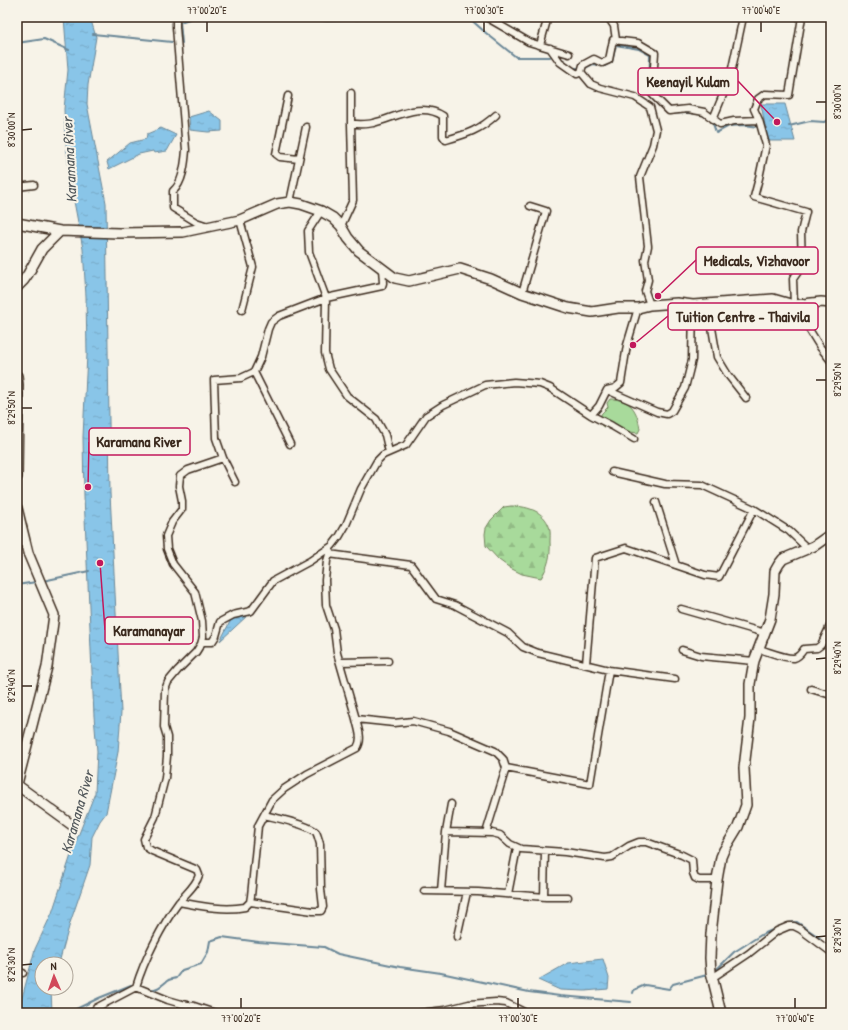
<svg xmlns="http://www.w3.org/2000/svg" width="848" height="1030" font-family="'Patrick Hand',sans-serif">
<defs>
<pattern id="forest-firs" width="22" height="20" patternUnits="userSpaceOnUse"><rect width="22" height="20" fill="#a8da9b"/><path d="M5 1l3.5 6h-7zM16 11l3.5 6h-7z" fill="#92bb85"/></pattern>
<pattern id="water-ripples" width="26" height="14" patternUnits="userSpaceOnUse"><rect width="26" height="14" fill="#89c5e8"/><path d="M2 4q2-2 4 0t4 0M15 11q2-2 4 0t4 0" fill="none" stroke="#77a9c7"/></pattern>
</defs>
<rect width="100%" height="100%" fill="#f7f3e8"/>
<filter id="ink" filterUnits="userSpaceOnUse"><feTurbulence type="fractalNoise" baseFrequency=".025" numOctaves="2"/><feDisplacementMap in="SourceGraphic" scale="8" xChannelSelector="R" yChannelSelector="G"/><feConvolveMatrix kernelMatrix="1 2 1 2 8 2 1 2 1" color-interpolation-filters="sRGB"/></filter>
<g filter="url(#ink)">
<path fill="#a8da9b" stroke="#72825c" d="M610,399C631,399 637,410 640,429L638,433L615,430L602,426L599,418L602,413L608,407L607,403Z"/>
<path fill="url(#forest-firs)" stroke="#72825c" d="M511,506C525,506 542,510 548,524C551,529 550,537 550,542C551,555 548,567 541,578L522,574L510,568L499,560L486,546L485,534L486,528L491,520L504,507Z"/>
<path fill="url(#water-ripples)" stroke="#6a8797" d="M64,17H90L96,37L88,85L87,104L106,203L110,493L121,712L118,752L106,813L100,821L92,837L90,865L70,923L59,963V964H42V988H51L52,1013H18L35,949L52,913L73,849L95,793L97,751L94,716L84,496L83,437L87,354L86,296L83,249L70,180L65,134L64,109L68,70Z
M761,104H785L795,141H768Z
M209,111L222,121V131L208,132L190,130L189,117Z
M161,128L176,135L167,151L154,153L153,151L139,154L109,169L107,162L130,143L146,139L147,134Z
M248,615L220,641L233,616Z
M603,959L609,978L608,989L585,991L560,990L538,980L568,963Z"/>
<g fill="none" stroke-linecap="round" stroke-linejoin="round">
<path stroke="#6a8797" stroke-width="2" d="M305,17L327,21L363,19L365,17
M468,17L486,33L516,57H550
M93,34L172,42
M17,43L44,39L69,50
M182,43L180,22L195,17
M562,59L573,68H577
M585,68L593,64L605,66L612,62L616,45L639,49L650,55L649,93
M668,114C680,113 703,110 711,121C714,124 715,130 716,133L729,126L744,125L767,128
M789,126L810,121L824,122L831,119
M43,581L89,571
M17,585L36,582
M825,951L831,956
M714,972L734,952L761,935L788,923L797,922L820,938
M148,989C156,991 161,986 167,981C169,979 173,979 176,978L182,970L201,964L208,952L210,941L222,937L259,942L324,947L338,954L400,967L441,973L529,992L560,996L631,1002
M633,993L634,990L645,985L669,989L673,984L707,975
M68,1013L99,998L131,985"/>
<g stroke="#3b2a1e" stroke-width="9">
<path id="street" d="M176,17V27L186,150C185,163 183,183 173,191V208L196,222L208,226
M486,17L529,42L569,54
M608,17L614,26L616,40
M540,45L548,17
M550,48L560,62L577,74L581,72L583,65L594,59L602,63L609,60L613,40L638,43L655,53L652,94L669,111L688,109L704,112L720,124L734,121L759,120L754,109L758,99L765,94L789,95L802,17
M581,72L591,84L600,88L635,97L650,107L656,130L653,145L640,177L648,246L645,260L648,280L645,291L650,305
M288,96L276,154L280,157L299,159
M713,119L730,78L743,17
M759,120L766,145L759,178L754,197L806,212L801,232L802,266L793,279L794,305L820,347L831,361
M351,124C358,124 366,125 373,123C395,118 421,101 443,116V136L446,140C467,134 480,130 496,115
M17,187L34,185
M290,202L306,127
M321,211L308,231L309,252L326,298L325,353L329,369L347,396L376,419L385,435L389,452
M240,220L253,267L242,310
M341,226L353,200L351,124V93
M522,293L546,211L530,206
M710,304L711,322L717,357L728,375L746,398
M254,372L290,444
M607,390L657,412L667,414L672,411L685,388L692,360L693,305
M591,415L612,426L634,439
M223,458L235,482
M612,472L665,484L702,485L754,509L789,531L808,549
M656,502L676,565
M330,551L327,561L325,580L326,605L334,629L337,653L356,719L394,723L413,721L449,731L495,751L503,759L506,768
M329,554L411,565L436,599L455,605L508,633L523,647L538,653L609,670L675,679
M681,609L765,633
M202,642H212L216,636L220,622L233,615L251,611L273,581L310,561L332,546L339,537L346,525L361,489L377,461L383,455L406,445L426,416L443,405L485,385L514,382L540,384L550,388L591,415L599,406L607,390L615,388L621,383L627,345L638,308
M759,649C767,651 786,659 794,658C799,657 802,652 804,649L817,648L821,645L831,624
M682,650L701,656L754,661
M340,662L388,661
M586,664L595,558L626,548L705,575L719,577L754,509
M811,689L831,695
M446,832L492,833L500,835L510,844L521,849L565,852L605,858L612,857L629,846L639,842H646L682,855L692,860L693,873L695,878L699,880H717
M486,833L506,768L590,784L609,670
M424,891L478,892L546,897H568
M441,891L446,832L451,804
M508,894L517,848
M544,897L545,851
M179,902C201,906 223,911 245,907L250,902L251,896L258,826L272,800L284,789L307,774L357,748C363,739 358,729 356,719
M250,902L313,911H321L323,907L321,889L320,844C319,841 318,836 316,832C307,824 276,818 264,815
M457,937L467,892
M17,971L23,973
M712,978L748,954L777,931L789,926H794L800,929L831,952
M136,987L168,1000L182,1004L194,1006L215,1013
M92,1013L96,1008L136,987C144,960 162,925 179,902C186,893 196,886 199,875L197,870L195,869L152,851L146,847L144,839L155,817L165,778L167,756V737L164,727L165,690L168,682L178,670L196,652L201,644L203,637L202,621L195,592L173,564L167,549L166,536L172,522L182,509V501L179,486L180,476L188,470L223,458L216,438L214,380L241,378L254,372L261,357L268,329L271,322L279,316L326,298L382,286L383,283L382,268
M420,1013L445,1010L469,1004L496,1002L506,1003L526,1013"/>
</g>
<g stroke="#3b2a1e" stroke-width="12">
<path id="secondary" d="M17,223L60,231L119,233L183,232L240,220L277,204L290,202L301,204L321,211L333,218L341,226L348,238L359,251L395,278L409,281L460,269L491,279L522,293L568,308L592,312L618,308H638L650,305L677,303L693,305L773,299L794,305L821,302L831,303
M17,287L24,280L28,274L42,249L60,231
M17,376L18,385L17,477
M17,508L28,553L54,615L47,667L17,784
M17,785L72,825
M721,1013L711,972L710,958L711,934L717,880L721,857L724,850L738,827L746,805L744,768L750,718V684L754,661L770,619L774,594L775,571L779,564L783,559L814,546L831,534"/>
</g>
<use href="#street" stroke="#f7f3e8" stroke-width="6"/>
<use href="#secondary" stroke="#f7f3e8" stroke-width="9"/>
</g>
</g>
<path fill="none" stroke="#3b2a1e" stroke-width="1.5" d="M207,22V32M484,22V32M761,22V32M816,102H826M22,130L32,129M816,380H826M22,408H32M816,659L826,658M22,686H32M816,937L826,936M22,965L32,964M241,998V1008M518,998V1008M795,998V1008"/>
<g text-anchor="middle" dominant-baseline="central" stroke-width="4" stroke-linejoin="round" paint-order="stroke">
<g font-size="15" font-style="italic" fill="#52585b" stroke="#f7f3e8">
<text transform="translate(69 160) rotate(-93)">Karamana River</text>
<text transform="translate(77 812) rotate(-74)">Karamana River</text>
</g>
</g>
<path fill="none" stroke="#c2185b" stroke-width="1.5" d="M777 122L738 81M658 296L696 260M633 345L668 316M88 487L89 442M100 563L105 630"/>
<g fill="#c2185b" stroke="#f7f3e8" stroke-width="1.5">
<circle cx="777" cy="122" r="4"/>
<circle cx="658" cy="296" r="4"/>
<circle cx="633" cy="345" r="4"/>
<circle cx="88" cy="487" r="4"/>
<circle cx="100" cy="563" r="4"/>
</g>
<g fill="#f7f3e8" stroke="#c2185b" stroke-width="1.5">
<rect x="638" y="68" width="100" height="27" rx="4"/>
<rect x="696" y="247" width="122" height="27" rx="4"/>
<rect x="668" y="303" width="150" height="27" rx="4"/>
<rect x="89" y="428" width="101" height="27" rx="4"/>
<rect x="105" y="617" width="88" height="27" rx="4"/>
</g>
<g font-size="15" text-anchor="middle" font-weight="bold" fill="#3b2a1e">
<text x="688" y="87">Keenayil Kulam</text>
<text x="757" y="266">Medicals, Vizhavoor</text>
<text x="743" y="322">Tuition Centre - Thaivila</text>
<text x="139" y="447">Karamana River</text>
<text x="149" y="636">Karamanayar</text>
</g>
<rect width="848" height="1030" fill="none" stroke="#f7f3e8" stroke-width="44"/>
<g transform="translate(54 976) rotate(358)"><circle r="19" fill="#f7f3e8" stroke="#aca397"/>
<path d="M0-3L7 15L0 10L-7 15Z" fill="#d1495b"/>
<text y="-6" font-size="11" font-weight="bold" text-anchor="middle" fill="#3b2a1e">N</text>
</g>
<rect x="22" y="22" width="804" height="986" fill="none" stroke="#3b2a1e" stroke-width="1.5"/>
<g font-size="10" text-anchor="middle" fill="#3b2a1e">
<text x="207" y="14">77°00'20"E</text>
<text x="484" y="14">77°00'30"E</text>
<text x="761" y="14">77°00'40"E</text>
<text transform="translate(837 102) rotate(-90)" y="4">8°30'00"N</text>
<text transform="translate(11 130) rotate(-90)" y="4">8°30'00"N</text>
<text transform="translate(837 380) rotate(-90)" y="4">8°29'50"N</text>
<text transform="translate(11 408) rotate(-90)" y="4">8°29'50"N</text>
<text transform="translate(837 658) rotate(-90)" y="4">8°29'40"N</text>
<text transform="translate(11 686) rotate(-90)" y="4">8°29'40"N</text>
<text transform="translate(837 936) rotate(-90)" y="4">8°29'30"N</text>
<text transform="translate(11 965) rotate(-90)" y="4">8°29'30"N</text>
<text x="241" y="1022">77°00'20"E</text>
<text x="518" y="1022">77°00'30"E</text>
<text x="795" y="1022">77°00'40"E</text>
</g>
</svg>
